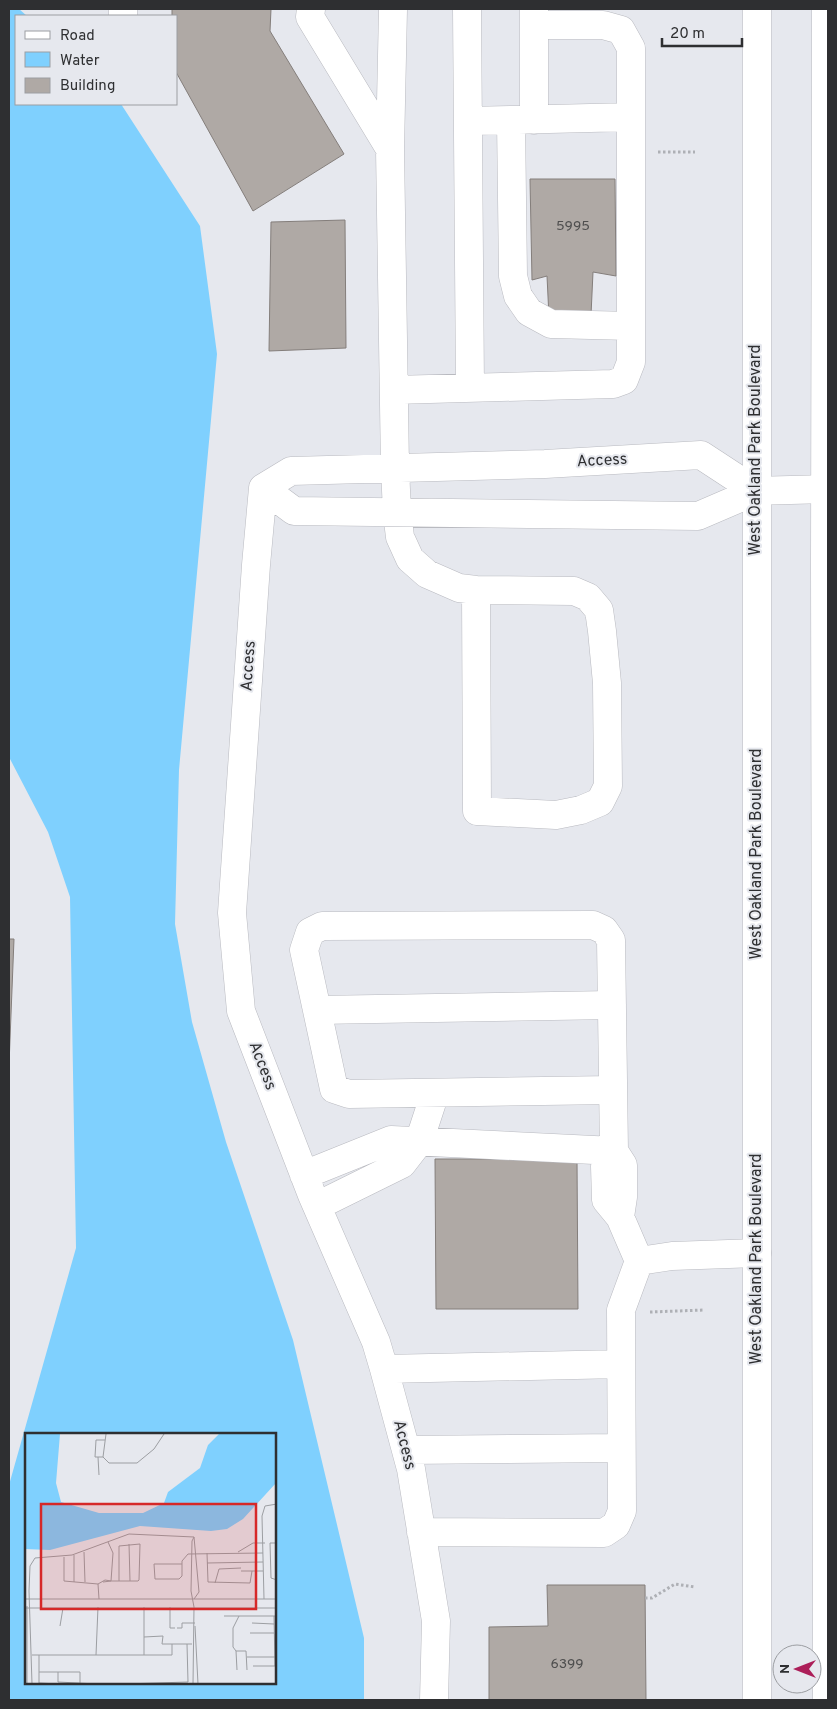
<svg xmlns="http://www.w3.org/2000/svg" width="837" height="1709" font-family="Overpass,sans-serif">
<rect width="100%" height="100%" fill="#e6e8ee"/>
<path fill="#7fd0fe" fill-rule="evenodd" d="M9,9H19L27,16H16V104H121L200,226L217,354L179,770L175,924L192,1022L226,1142L293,1340L364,1638V1700H9V1485L76,1248L70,897L48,832L9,757ZM26,1434H275V1683H26Z"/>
<path fill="#afa9a5" stroke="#847e7b" d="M172,9H271L270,31L344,154L253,211L176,72V16H172Z
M530,179H615L616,276L593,272L591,315L549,317L547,276L532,280Z
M345,220L346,348L269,351L271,222Z
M9,939H14L9,1065Z
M435,1159H577L578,1309H436Z
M547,1585H645L646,1700H489V1627L548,1626Z"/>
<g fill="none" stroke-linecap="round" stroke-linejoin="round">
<g stroke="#b9bac0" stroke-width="29">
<path id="minor" d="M123,9V16
M311,9L310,17L390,149
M393,9L390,149L395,468L397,512L400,537L410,559L427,574L459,588L476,590L574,591L588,597L599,610L602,631L607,683L608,786L600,802L581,810L556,815L477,811L476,590
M467,9L470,388
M511,120L513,276L518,296L529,312L551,324L631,326
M534,120V9
M468,121L631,117
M394,390L613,384L624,380L631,362V48L621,30L603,25H534
M263,488L256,565L232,913L241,1011L312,1195L376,1342L384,1369L411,1469L436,1621L434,1700
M263,488L294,511L698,516L756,491L828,489
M263,488L291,471L545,464L701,455L756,491
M317,1010L612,1005
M304,1175L391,1140L614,1151L611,940L604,930L593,925L322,926L310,932L304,950L334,1089L349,1094L613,1090
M317,1206L402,1164L419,1142L435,1093
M620,1217L623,1197V1165L614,1151L605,1166L606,1200L620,1217L639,1261
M384,1369L621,1364
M406,1450L621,1448
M421,1532L604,1533L616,1525L622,1511L621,1310L639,1261L672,1256L757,1253"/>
</g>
<g stroke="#b9bac0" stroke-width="29">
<path id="major" d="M757,9V1700
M826,9L825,565L827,1700"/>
</g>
<path stroke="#aeb0b5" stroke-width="3" stroke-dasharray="2.5 2.5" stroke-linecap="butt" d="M658,152H695
M650,1312L704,1310
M645,1598H652L675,1584L695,1587"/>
<use href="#minor" stroke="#fff" stroke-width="28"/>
<use href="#major" stroke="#fff" stroke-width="28"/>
</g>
<g text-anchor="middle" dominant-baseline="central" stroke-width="4" stroke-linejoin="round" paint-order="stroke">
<g font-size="14" fill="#4e4e4e">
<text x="573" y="226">5995</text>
<text x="567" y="1664">6399</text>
</g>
<g font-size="16" fill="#2e2f31" stroke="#e6e8ee">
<text transform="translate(756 450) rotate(-90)">West Oakland Park Boulevard</text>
<text transform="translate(602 461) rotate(-3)">Access</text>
<text transform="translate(249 666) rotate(-86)">Access</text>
<text transform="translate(757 854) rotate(-90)">West Oakland Park Boulevard</text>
<text transform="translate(262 1066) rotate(69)">Access</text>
<text transform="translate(757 1259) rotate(-90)">West Oakland Park Boulevard</text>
<text transform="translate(404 1445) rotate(76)">Access</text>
</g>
</g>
<g transform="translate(25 1433)">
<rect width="251" height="251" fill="#e6e8ee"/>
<path d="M0,1H35L31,50L36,69L74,80H118L139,70L143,59L175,35L183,12L194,1H251V50L218,86L202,96L186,98L115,93L25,117L0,116Z" fill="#7fd0fe"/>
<path fill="none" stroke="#9c9ea2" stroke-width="1" d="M81,1L78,24L84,30H112L129,16L139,1M73,24L74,42M78,24H70L71,7H80M83,109L88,120L86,148H113L114,147L115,111L94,113V148M252,110H245L246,145L252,147M104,111L105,148M59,119L60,149M213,119L228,110H240M182,120L183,149L225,150L227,138M49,122V149M39,124V148L73,151L74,166M182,130L238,129M157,131H129L130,146H154L157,143V128L163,121L238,120M216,138H238M190,150L194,136L216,135M73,151L80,147L86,148L78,149M0,166H252M169,166L174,159L169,104M239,166L237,83L240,73L252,71M2,173V251M119,174V222M145,174V195H150M0,175H252M199,183H251M227,190L249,191M35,193L38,175M170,193L173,251M152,195H157V190H170M225,200H249M119,204L138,203L137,211H147M211,218L208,214V195L214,183M7,222H147V211H167M14,222V250L33,251M71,222L73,174M222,224H250M228,233H250L249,183M212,237L211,218H221L222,237M14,239H55V250M33,239V249L72,251M7,251L4,158L5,133L10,125L47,122L104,101L169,104M100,251L163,249L162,211M168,251L169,174L166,158L167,108L169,104"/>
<path fill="#d62828" fill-opacity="0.15" stroke="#d62828" stroke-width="2.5" d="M16,71H231V176H16Z"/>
<rect width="251" height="251" fill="none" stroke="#2e2f31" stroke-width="2.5"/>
</g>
<rect width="837" height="1709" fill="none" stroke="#2e2f31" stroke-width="20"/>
<rect x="15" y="15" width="162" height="90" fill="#e6e8ee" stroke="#9c9ea2"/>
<rect x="25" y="31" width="25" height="8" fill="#ffffff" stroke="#9c9ea2"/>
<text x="60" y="40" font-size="15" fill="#2e2f31">Road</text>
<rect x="25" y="52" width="25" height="15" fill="#7fd0fe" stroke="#9c9ea2"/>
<text x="60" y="65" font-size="15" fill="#2e2f31">Water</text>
<rect x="25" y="78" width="25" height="15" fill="#afa9a5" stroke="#9c9ea2"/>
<text x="60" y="90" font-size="15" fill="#2e2f31">Building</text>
<g transform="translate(797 1669) rotate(270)"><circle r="24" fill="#e6e8ee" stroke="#9c9ea2"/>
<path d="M0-4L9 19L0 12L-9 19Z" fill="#ac1e59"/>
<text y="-8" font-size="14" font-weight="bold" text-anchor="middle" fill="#2e2f31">N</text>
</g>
<path d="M662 38v8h80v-8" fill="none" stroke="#2e2f31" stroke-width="2.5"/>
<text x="670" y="38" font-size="15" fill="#2e2f31" stroke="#e6e8ee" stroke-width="4" paint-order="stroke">20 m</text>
</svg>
